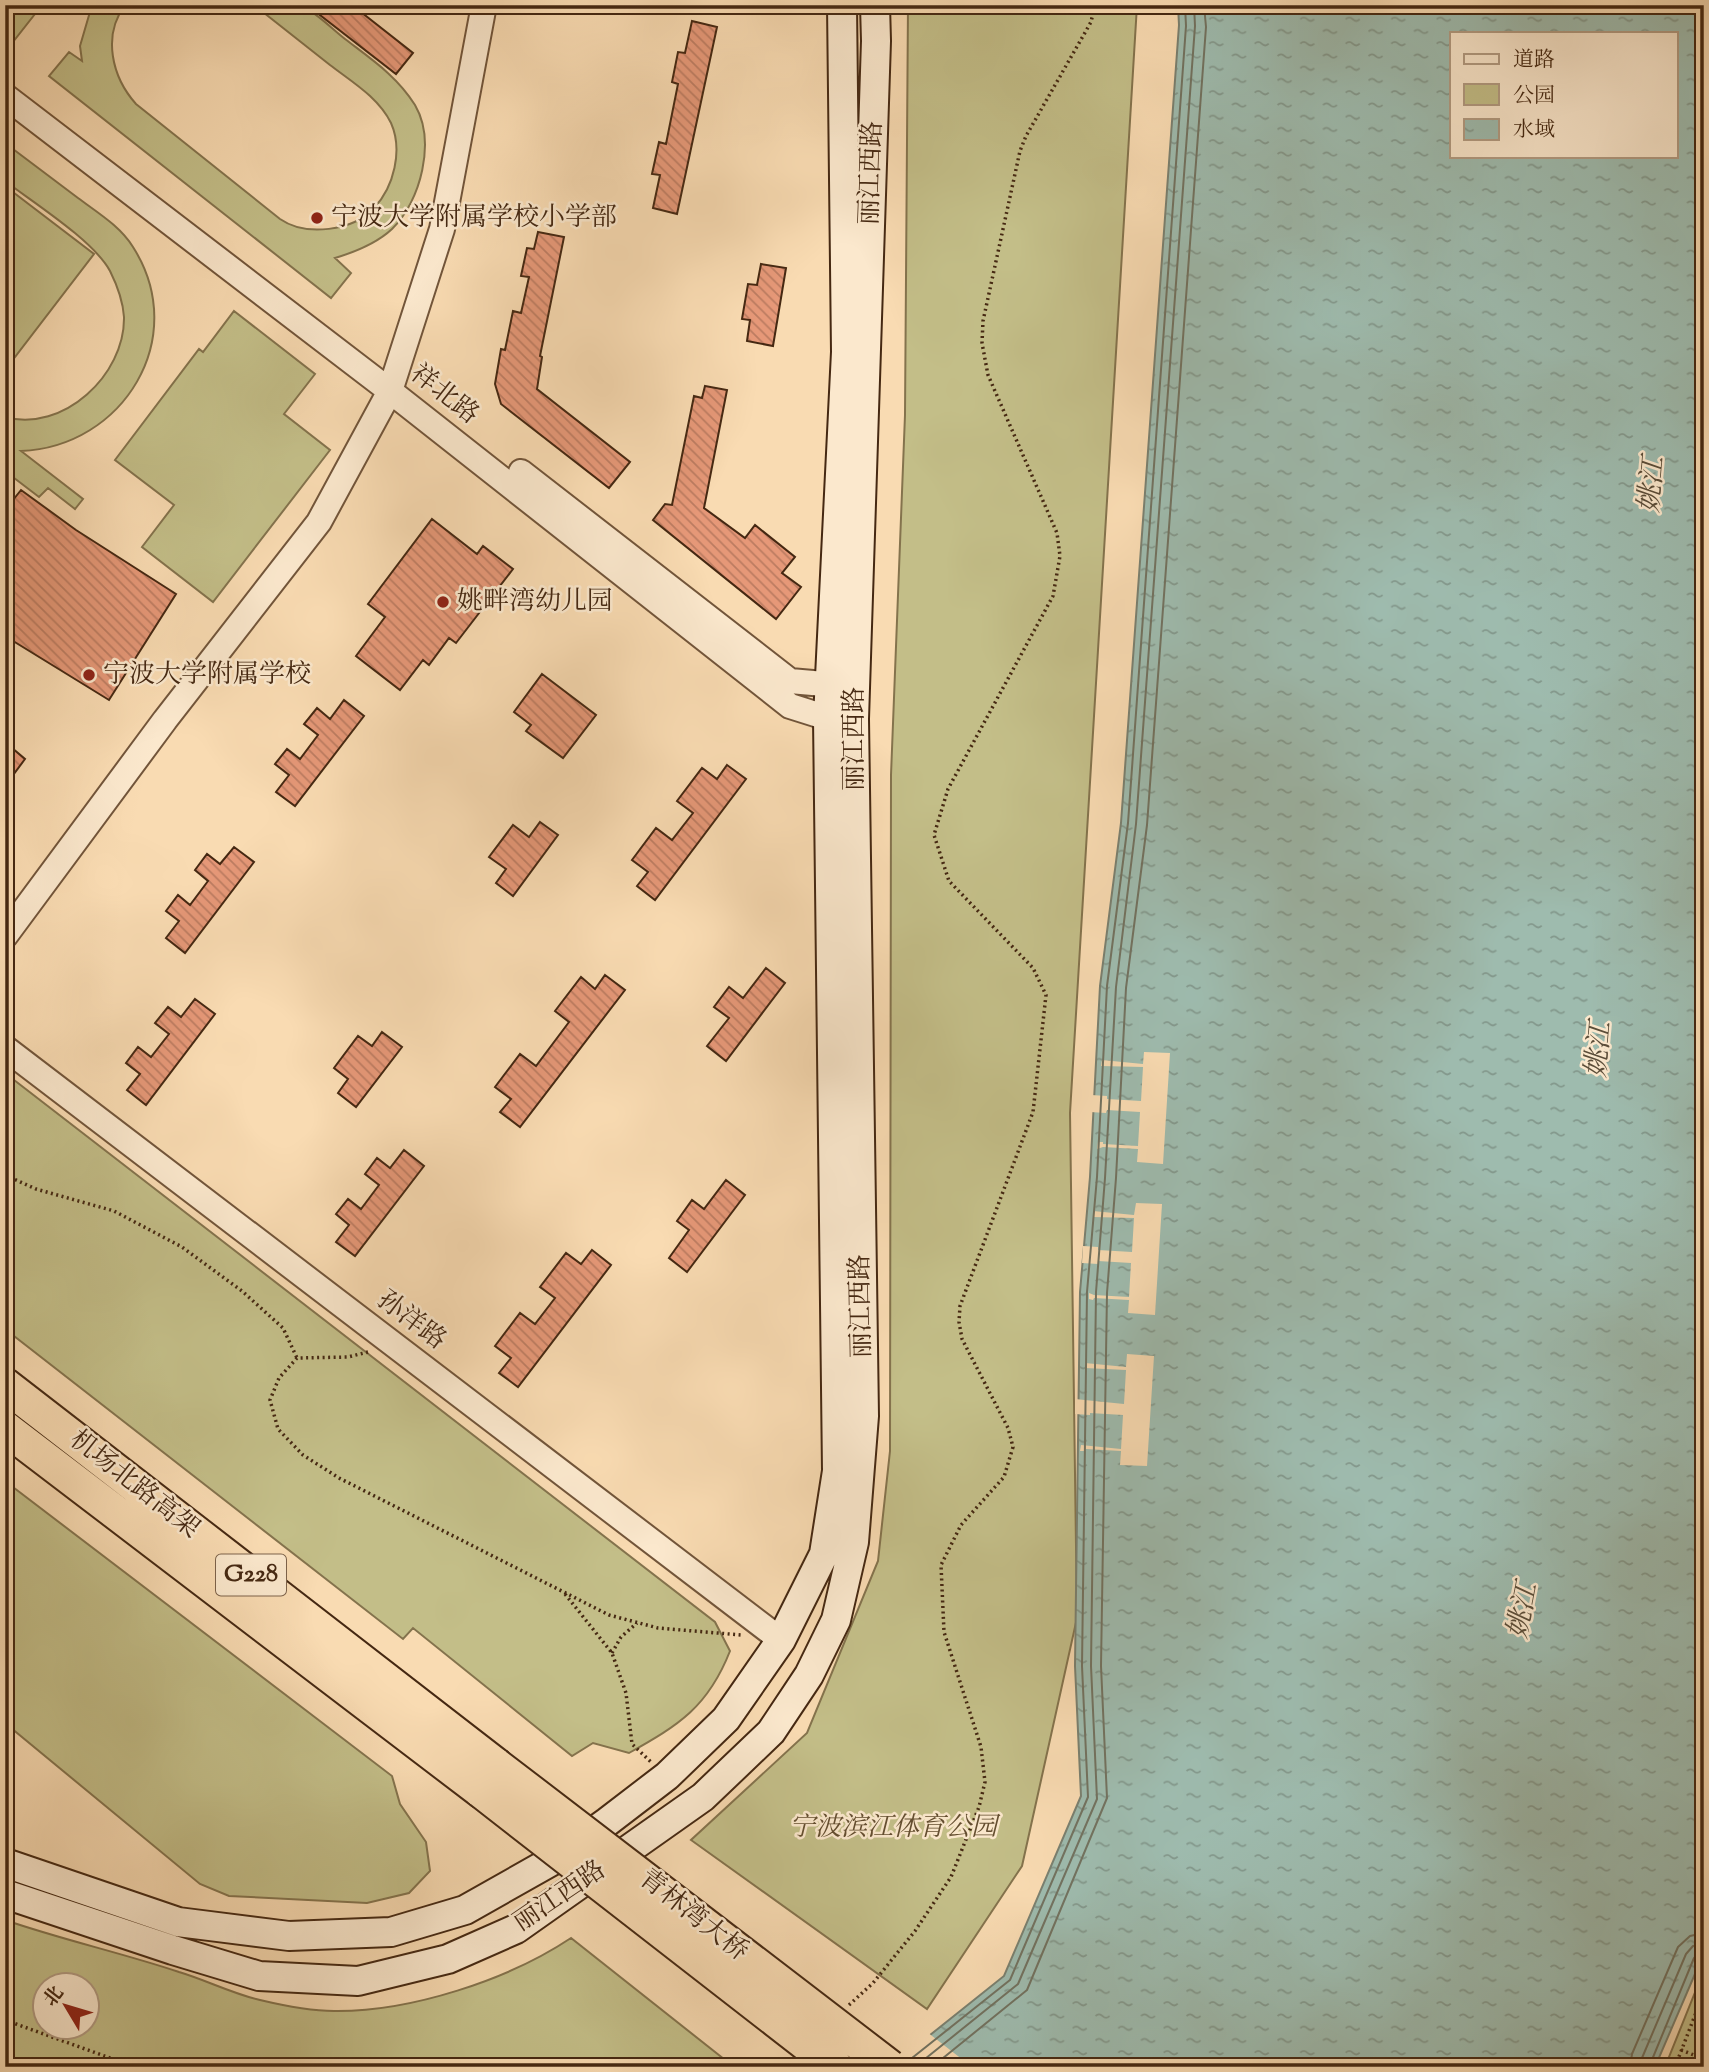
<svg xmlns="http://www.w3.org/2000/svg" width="1709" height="2072" font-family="'Sorts Mill Goudy','Noto Serif SC',serif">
<defs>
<pattern id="water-ripples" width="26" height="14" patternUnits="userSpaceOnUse" patternTransform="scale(1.75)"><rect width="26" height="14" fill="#9ebbae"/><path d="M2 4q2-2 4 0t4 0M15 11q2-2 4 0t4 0" fill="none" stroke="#83988c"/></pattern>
<pattern id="building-back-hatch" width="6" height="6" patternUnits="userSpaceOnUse" patternTransform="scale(1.75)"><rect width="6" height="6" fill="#e69878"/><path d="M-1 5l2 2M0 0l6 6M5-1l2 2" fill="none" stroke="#bc7c61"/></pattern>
</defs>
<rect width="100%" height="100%" fill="#f9dbb2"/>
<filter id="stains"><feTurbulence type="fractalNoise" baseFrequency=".00286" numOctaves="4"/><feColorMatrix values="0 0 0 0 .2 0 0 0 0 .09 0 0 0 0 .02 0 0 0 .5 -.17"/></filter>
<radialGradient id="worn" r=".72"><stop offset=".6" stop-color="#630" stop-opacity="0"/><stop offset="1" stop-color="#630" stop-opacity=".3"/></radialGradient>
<path fill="#c3be88" stroke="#84734d" stroke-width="2" fill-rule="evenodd" d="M5,5H42L9,47L5,43Z
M92,5H125C102,36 112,77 136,104L280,219C306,237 353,231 374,208C394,187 403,150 391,123C378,97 352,82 330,65C305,45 279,25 254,5C266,5 293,2 302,6C317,13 332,29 345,39C371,59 397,76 415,105C436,141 421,201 392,229C376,244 355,252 335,258L351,273L331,298L49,76L69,52L82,61L80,46Z
M908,5H1137L1070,1113L1077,1618L1022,1866L927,2009L691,1840L807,1733L878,1561L890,1451L891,775L905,415Z
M5,143C29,161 54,180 78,198C98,213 120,226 133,247C191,338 123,447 21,451L83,499L75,509L48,488L39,497L5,471V417C63,433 125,375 124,317C123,302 117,285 110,271C94,241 34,203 5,181Z
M5,186L94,254L5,370Z
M234,311L315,374L284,414L330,450L213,602L142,547L174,505L115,460L199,349L203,352Z
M5,1073L715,1622L730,1651C708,1707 679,1725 629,1753L593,1743L572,1756L413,1628L403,1639L5,1329Z
M5,1481L392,1776L400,1804L426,1842L430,1871L409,1893L367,1903L229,1896L200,1884L5,1723Z
M5,1920C63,1940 122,1953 179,1972C206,1980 233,1994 260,2000C281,2005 313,2011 334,2011C410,2012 508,1980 571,1938L734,2067H5ZM46,1984H88V2026H46Z
M1704,1970V2067H1665Z"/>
<path fill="url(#water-ripples)" stroke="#7a8070" stroke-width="2" fill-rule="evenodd" d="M1178,5H1704V1953L1655,2067H890L1004,1976L1081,1796L1075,1666L1080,1292L1090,1177L1100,986L1121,823L1179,25ZM1452,33H1676V156H1452Z"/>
<path fill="#f9dbb2" d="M1144,1052L1170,1053L1163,1164L1137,1162L1138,1149L1103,1147L1097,1149L1098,1142H1103V1144L1138,1146L1140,1112L1107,1110L1106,1113L1090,1112L1091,1095L1107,1096V1099L1141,1101L1143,1067L1101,1066L1102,1060L1143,1064Z
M1136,1203L1162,1204L1155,1315L1128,1313L1129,1300L1094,1298L1093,1300L1089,1299V1293L1094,1295L1129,1297L1131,1263L1098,1261V1264L1082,1263L1083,1246L1098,1247V1250L1132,1252L1134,1218L1093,1217V1211L1134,1215Z
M1127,1354L1154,1356L1147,1466L1120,1465L1121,1451L1086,1449L1085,1451H1080L1081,1445L1121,1449L1123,1415L1090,1413V1415L1075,1414V1399L1124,1404L1126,1370L1085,1368V1363L1126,1367Z
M927,2032L972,2067H886Z"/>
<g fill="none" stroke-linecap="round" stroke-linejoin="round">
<path stroke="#727260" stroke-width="2" d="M907,2062L1010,1980L1088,1797L1082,1666L1087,1292L1097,1177L1107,986L1128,823L1186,26L1185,5
M915,2067L1018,1984L1097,1799L1091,1666L1096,1292L1105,1178L1116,987L1136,824L1195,26L1194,5
M932,2067L1027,1990L1107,1798L1101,1666L1107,1293L1116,1178L1126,988L1147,825L1206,27L1204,5
M1630,2067L1632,2054L1678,1947L1690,1936L1704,1933
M1640,2067L1642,2058L1686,1954L1693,1946L1704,1944
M1649,2067L1694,1958L1698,1953H1704"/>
</g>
<path fill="url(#building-back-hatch)" stroke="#452812" stroke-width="2" d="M307,5H352L413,53L396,74Z
M692,21L717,27L677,214L653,208L660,175L652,174L659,142L666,144L678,84L672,82L678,52L685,53Z
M538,232L564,237L540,356L542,357L537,389L630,462L609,488L501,404L495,384L501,349L505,350L513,311L521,313L529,277L521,276L527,248L534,249Z
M761,264L786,268L773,346L747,341L750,320L742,319L748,284L757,285Z
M705,386L727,390L704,508L745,538L755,525L795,557L782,573L801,587L776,619L653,520L665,504L672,505L694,396L702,398Z
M21,490L76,530L176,594L109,700L5,636V510Z
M432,519L477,554L483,546L513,569L456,643L449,638L429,665L423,660L400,690L356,656L385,617L368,604Z
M542,674L596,715L563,758L526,731L531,725L514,712Z
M344,700L364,716L295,806L276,792L289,775L275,764L287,749L300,759L318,735L304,724L317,708L330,719Z
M5,742L25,759L5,786Z
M727,765L746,779L655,900L637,886L648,872L632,860L656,828L672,840L693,813L677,801L702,768L717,779Z
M540,822L558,835L513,896L496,883L506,869L489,857L513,825L529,837Z
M234,847L254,862L185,953L166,938L179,921L166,911L178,895L190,905L208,881L195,870L207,854L220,864Z
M766,968L785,983L726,1061L707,1046L729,1018L714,1007L729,987L743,998Z
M605,975L625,990L520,1127L500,1112L511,1099L495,1087L520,1054L536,1066L569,1022L555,1011L581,977L595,989Z
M195,999L215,1014L146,1105L127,1090L140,1074L126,1063L138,1047L151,1057L169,1034L155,1023L168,1007L181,1017Z
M382,1032L402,1047L356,1107L338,1093L348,1079L334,1068L358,1036L372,1046Z
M404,1150L424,1166L355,1256L336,1242L349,1225L336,1214L348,1199L361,1209L379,1185L365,1174L377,1158L390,1168Z
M726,1180L745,1195L687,1272L669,1258L689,1230L677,1221L692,1200L704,1209Z
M592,1250L611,1265L518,1387L499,1373L511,1358L495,1346L520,1313L535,1324L555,1298L540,1287L566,1253L581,1264Z"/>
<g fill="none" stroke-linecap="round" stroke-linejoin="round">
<g stroke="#72553a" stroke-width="28">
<path id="tertiary" d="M5,96L390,391L790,706L828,718L847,719
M521,472L790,681L847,686
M5,936L165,720L319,522L390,391L442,229L484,5
M5,1048L781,1640"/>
</g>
<g stroke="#452812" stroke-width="32">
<path id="secondary" d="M5,1863L178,1922L289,1936L391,1932L465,1910L557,1858L607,1822L667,1776L726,1719L781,1640L824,1554L837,1471L828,718L846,352L842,5
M5,1894L173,1950L259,1976L358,1981L448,1959L516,1929L703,1797L771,1732L809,1675L836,1620L854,1542L864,1416L854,719L876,41L875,5"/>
</g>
<g stroke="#452812" stroke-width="37">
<path id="trunk" d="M5,1385L496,1765
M5,1428L481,1791"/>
</g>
<path stroke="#452812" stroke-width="3.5" stroke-dasharray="2 3.5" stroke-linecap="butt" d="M5,1175L36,1189L114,1211L182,1247L242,1291L283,1328L297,1358
M368,1352L348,1357L297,1358L279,1378L270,1400L278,1429L303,1455L339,1478L609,1615L658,1628L741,1635
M565,1594L612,1653L626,1693L632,1744L651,1762
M612,1653L621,1637L637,1623
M849,2005L873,1983L915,1931L951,1877L979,1807L985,1782L981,1747L944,1632L941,1565L961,1525L1004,1477L1013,1447L1008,1428L962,1339L959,1322L960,1306L1033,1112L1046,995L1033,968L949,881L934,835L948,789L1053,596L1060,556L1057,533L988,375L982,343L983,321L1020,151L1026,136L1091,22L1095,5
M5,2020L135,2067
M1681,2050L1704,2059
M779,2067L788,2059
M1675,2067L1704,1992"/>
<use href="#tertiary" stroke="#fbe8cd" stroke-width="24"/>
<use href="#secondary" stroke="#fbe8cd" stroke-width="28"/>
<use href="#trunk" stroke="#f9dbb2" stroke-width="33"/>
<g stroke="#452812" stroke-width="37" stroke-linecap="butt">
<path id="trunk-bridge" d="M496,1765L890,2067
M481,1791L836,2067"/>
</g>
<use href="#trunk-bridge" stroke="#f9dbb2" stroke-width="33"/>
</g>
<g fill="#8f2418" stroke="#fbe8cd" stroke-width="2.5">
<circle cx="317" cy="218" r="7"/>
<circle cx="443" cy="602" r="7"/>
<circle cx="89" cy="675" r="7"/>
</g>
<g text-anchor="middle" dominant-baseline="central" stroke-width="5" stroke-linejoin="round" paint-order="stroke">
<rect fill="#fbe8cd" stroke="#7c624a" stroke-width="2" x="216" y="1554.5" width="70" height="41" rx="5"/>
<g font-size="24" font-weight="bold" fill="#452812">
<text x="251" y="1575">G228</text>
</g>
<g font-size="26" fill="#452812" stroke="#fbe8cd">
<text transform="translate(872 173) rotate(-88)">丽江西路</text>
<text transform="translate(444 395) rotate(38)">祥北路</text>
<text transform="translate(855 739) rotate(-90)">丽江西路</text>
<text transform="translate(862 1306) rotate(-91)">丽江西路</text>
<text transform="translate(411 1321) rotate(37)">孙洋路</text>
<text transform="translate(134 1485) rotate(38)">机场北路高架</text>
<text transform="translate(560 1897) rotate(-34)">丽江西路</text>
<text transform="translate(693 1916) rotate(38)">青林湾大桥</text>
</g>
<g font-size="26" fill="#452812" stroke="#fbe8cd" text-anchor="start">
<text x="331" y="218">宁波大学附属学校小学部</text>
<text x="457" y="602">姚畔湾幼儿园</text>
<text x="103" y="675">宁波大学附属学校</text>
</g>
<g font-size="26" font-style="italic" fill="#644e30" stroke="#fbe8cd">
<text x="893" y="1828">宁波滨江体育公园</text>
</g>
<g font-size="28" font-style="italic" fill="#5b4d39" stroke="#fbe8cd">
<text transform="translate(1653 485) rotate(-85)">姚江</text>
<text transform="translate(1600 1050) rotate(-85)">姚江</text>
<text transform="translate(1524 1611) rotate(-79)">姚江</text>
</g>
</g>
<rect width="1709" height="2072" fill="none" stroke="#f9dbb2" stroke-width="28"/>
<rect x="7" y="7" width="1695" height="2058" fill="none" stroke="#452812" stroke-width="3.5"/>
<rect x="14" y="14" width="1681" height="2044" fill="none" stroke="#452812" stroke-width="2"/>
<rect x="1450" y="32" width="228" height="126" fill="#fbe8cd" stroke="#b29b82" stroke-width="2"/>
<rect x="1464" y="54" width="35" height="10" fill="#fbe8cd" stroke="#b29b82" stroke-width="2"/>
<text x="1513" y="66" font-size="21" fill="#452812">道路</text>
<rect x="1464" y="84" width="35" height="21" fill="#c3be88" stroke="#b29b82" stroke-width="2"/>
<text x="1513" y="102" font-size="21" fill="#452812">公园</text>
<rect x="1464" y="119" width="35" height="21" fill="url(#water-ripples)" stroke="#b29b82" stroke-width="2"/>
<text x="1513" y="136" font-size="21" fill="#452812">水域</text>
<g transform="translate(66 2006) rotate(308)"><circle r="33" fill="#fbe8cd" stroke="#b29b82" stroke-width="2"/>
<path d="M0-5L12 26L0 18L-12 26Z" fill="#8f2418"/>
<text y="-10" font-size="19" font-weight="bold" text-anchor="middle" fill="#452812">北</text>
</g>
<rect width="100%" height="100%" filter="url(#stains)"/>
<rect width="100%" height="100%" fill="url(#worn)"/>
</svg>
